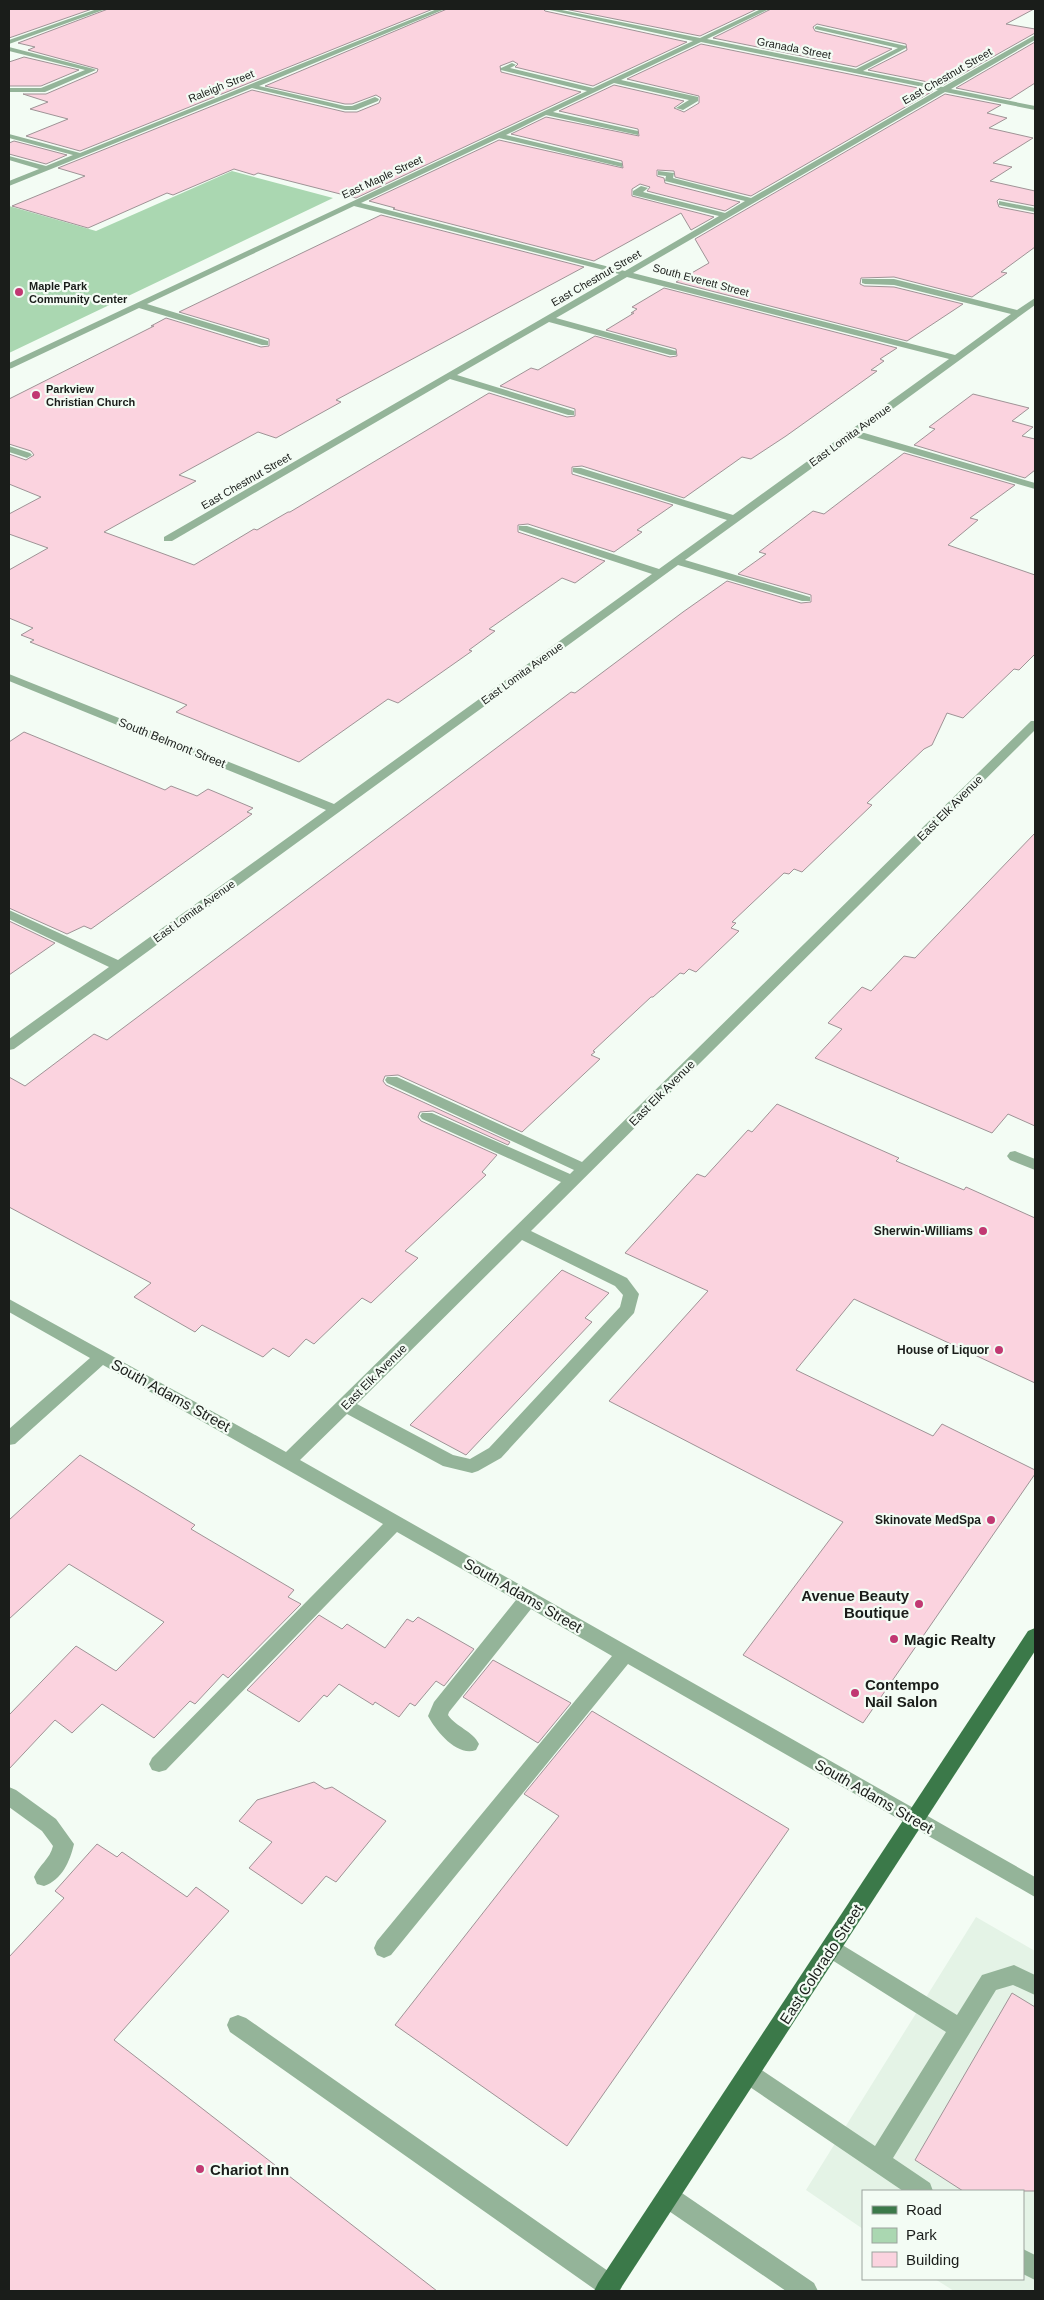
<svg xmlns="http://www.w3.org/2000/svg" width="1044" height="2300" font-family="Helvetica,sans-serif">
<rect width="100%" height="100%" fill="#f3fcf4"/>
<path fill="#e4f3e6" d="M976,1917L1035,1951V2291H954L935,2279H1023V2191H863V2229L806,2190Z"/>
<path fill="#aad7b1" d="M232,171L333,198L9,353V206L96,231Z"/>
<path fill="#fbd3df" stroke="#9f9396" d="M9,9H92L9,38Z
M108,9H433L80,151L26,136L68,119L30,109L48,102L23,94H46L97,72L98,69L28,50L35,47L18,43Z
M447,9H543L545,11L687,42L593,86L515,67L518,64L513,61L500,66L501,72L581,92L356,198L258,173L254,175L234,169L173,195L167,193L88,228L12,206L85,176L58,168L252,90L345,112H357L379,103L381,98L376,95L352,104H345L265,86Z
M565,9H757L700,36Z
M771,9H1034L1006,24L1035,29V33L943,85L868,70L907,50L906,44L817,24L813,27L815,31L892,49L856,67L713,38Z
M1035,42V83L1010,99L956,88Z
M701,44L933,91L751,196L675,177L674,171L657,170V176L664,178L665,183L740,202L725,211L647,191L650,187L640,184L632,189V196L714,217L691,230L681,213L594,261L393,209L395,208L369,201L499,140L623,168L622,161L511,134L546,117L639,136L638,129L559,111L614,85L684,101L674,108L684,112L699,103V96L627,79Z
M24,57L79,70L41,86H9V62Z
M945,94L1001,105L987,113L1007,118L989,128L1033,138L993,163L1012,167L990,181L1035,191V206L999,199L997,201L999,207L1035,214V247L1001,272L1007,273L972,297L894,277L861,278L860,284L864,286L894,287L963,304L907,341L676,282L709,263L695,239Z
M14,141L67,155L46,164L9,154V143Z
M381,215L584,267L336,400L341,402L276,438L258,432L179,475L196,481L104,532L194,565L254,529L257,530L288,512H290L489,393L567,417L575,416V409L500,386L531,368L538,370L595,336L670,357L677,356L676,349L606,330L634,313H631L637,309L632,307L664,288L897,348L880,359L884,361L871,370L877,371L786,436L751,459L742,457L684,498L582,466L572,467V474L673,505L637,530L642,532L614,552L528,524L518,525V532L605,561L575,583L562,578L489,629L495,631L469,650L472,651L398,703L388,699L299,762L176,712L187,705L30,642L34,640L21,635L33,628L9,618V570L48,548L9,534V514L41,497L9,484V454L26,460L34,455L31,451L9,444V399L154,326H151L166,318L261,347L269,346V339L179,312Z
M973,394L1029,408L1012,421L1033,427L1022,436L1035,439V470L1025,478L914,445L935,429L929,427Z
M904,453L1015,485L970,518L978,520L948,545L1035,575V654L1019,670L1014,669L963,718L947,713L932,745L924,749L867,803L872,805L802,872L794,869L789,874L784,873L732,922L736,923L731,928L739,931L696,972L689,969L684,974L680,973L653,997H651L593,1051L595,1052L591,1055L600,1059L522,1132L398,1075L385,1076L383,1081L386,1085L510,1142L508,1145L433,1111L420,1112L418,1117L421,1121L497,1155L482,1172L486,1175L405,1251L418,1258L371,1303L362,1298L314,1344L306,1339L289,1357L273,1348L263,1357L202,1325L195,1332L134,1297L151,1283L9,1207V1077L25,1086L94,1034L107,1040L571,692L575,693L683,612L727,581L801,603L811,602V595L738,574L766,554L759,552L813,511L824,514Z
M24,732L165,790L171,786L197,796L208,789L253,808L247,812L252,814L91,929L84,926L67,934L9,908V742Z
M1035,833V1126L1008,1114L992,1133L815,1058L842,1029L828,1023L862,987L871,991L904,956L915,958Z
M9,921L55,943L9,975Z
M777,1104L899,1158L896,1161L964,1190L966,1187L1035,1218V1383L854,1299L796,1370L933,1436L942,1424L1035,1470V1474L863,1723L743,1655L843,1522L609,1401L708,1291L625,1253L697,1174L705,1177L748,1130L752,1132Z
M562,1270L609,1293L585,1318L592,1322L466,1455L410,1425Z
M80,1455L195,1525L191,1529L294,1590L288,1597L301,1604L228,1678L223,1674L195,1704L190,1701L154,1738L102,1704L72,1733L55,1720L9,1769V1715L76,1646L116,1671L164,1622L69,1564L9,1619V1520Z
M319,1615L342,1629L347,1624L385,1648L407,1619L413,1622L418,1617L474,1649L444,1686L436,1681L415,1706L410,1703L399,1717L375,1702L373,1705L339,1684L327,1697L324,1695L299,1722L247,1690Z
M493,1660L571,1703L538,1743L463,1697Z
M592,1711L789,1829L567,2146L395,2025L559,1816L524,1794Z
M314,1782L325,1789L332,1787L386,1821L336,1882L326,1876L302,1904L249,1868L272,1842L239,1821L257,1800Z
M97,1844L117,1857L122,1852L187,1897L196,1887L229,1911L114,2040L437,2291H9V1957L64,1898L55,1891Z
M1012,1993L1035,2007V2191H963L915,2160Z"/>
<g fill="none" stroke-linecap="round" stroke-linejoin="round">
<path fill="#94b499" fill-rule="evenodd" d="M97,9H106L9,44V40Z
M437,9H445L259,86L345,106H352L375,97L379,99L378,101L356,110H345L252,88L9,186V181L39,169L9,160V156L46,166L73,155L9,138V134L80,153Z
M545,9H557L700,38L761,9H769L707,39L856,69L898,48L815,29V27L817,26L906,46V48L863,71L943,87L1035,35V40L951,89L1035,106V110L945,92L633,273L955,355L1011,314L894,285L865,284L862,283V279H894L1017,310L1035,298V305L861,432L1035,483V489L855,437L685,560L810,597V601H802L678,565L14,1049L9,1050V1039L109,967L9,919V910L118,960L326,810L9,681V674L334,804L652,574L519,530V526H527L659,569L727,520L573,472V468H581L733,515L949,359L627,277L556,318L676,351V355H670L549,322L457,375L574,411V415H568L450,379L172,541H164V537L619,274L354,206L147,304L268,341V345H262L139,308L12,368L9,369V363L587,91L501,70V68L512,63L516,65L510,68L593,88L693,41ZM701,42L938,90L751,198L673,178L674,173L658,171V175L666,176L665,181L745,201L725,213L643,192L648,188L641,186L633,191V195L719,216L625,271L361,203L499,138L622,167V163L506,135L546,115L638,135V131L553,112L614,83L689,100L676,108L683,110L698,101V97L621,80Z
M9,47L94,69L96,70L45,92H9V88H41L85,70L9,51Z
M999,201L1035,208V212L999,205Z
M9,446L30,453L32,455L27,458L9,452Z
M1031,721H1035V730L531,1231L627,1278L639,1294L634,1313L501,1458L478,1471L472,1473L443,1466L347,1414L300,1460L1035,1877V1897L628,1664L391,1955L384,1958L377,1955L374,1948L377,1941L612,1656L531,1609L449,1712L448,1715C456,1727 473,1731 479,1744L476,1750C457,1757 436,1731 428,1716L434,1702L516,1600L397,1532L166,1770L159,1772L152,1770L149,1764L152,1758L383,1524L103,1365L15,1444L9,1445V1429L90,1358L9,1312V1299L286,1452L561,1182L422,1119L420,1116L422,1113H432L570,1174L574,1170L387,1083L385,1080L387,1077H397L582,1162ZM522,1240L615,1286L623,1295L620,1307L489,1448L470,1459L453,1455L357,1404Z
M1015,1151L1035,1159V1170L1010,1160L1007,1156L1010,1152Z
M9,1787L16,1790L56,1819L74,1844C70,1861 62,1880 44,1886L37,1884L34,1877C39,1865 50,1859 53,1846L42,1831L9,1807Z
M831,1938L957,2015L982,1975L1014,1965L1035,1975V1995L1013,1985L996,1990L893,2158L930,2183L933,2191H903L741,2081L738,2074L741,2067L749,2063L757,2067L875,2146L946,2032L824,1955L821,1948L824,1941Z
M238,2015L246,2018L618,2278L622,2286L620,2291H597L230,2032L227,2025L230,2018Z
M668,2186L676,2189L814,2283L818,2291H786L660,2205L657,2197L660,2189Z
M1023,2249L1035,2255V2280L1023,2274Z"/>
<path fill="#3b7949" fill-rule="evenodd" d="M1035,1628V1651L619,2291H594L598,2283L1028,1631Z"/>
</g>
<g fill="#c13872" stroke="#f3fcf4" stroke-width="2">
<circle cx="19" cy="292" r="5"/>
<circle cx="36" cy="395" r="5"/>
<circle cx="983" cy="1231" r="5"/>
<circle cx="999" cy="1350" r="5"/>
<circle cx="991" cy="1520" r="5"/>
<circle cx="919" cy="1604" r="5"/>
<circle cx="894" cy="1639" r="5"/>
<circle cx="855" cy="1693" r="5"/>
<circle cx="200" cy="2169" r="5"/>
</g>
<g text-anchor="middle" dominant-baseline="central" stroke-width="4.5" stroke-linejoin="round" paint-order="stroke">
<g font-size="11" fill="#1a1d1a" stroke="#f3fcf4">
<text transform="translate(794 48) rotate(11)">Granada Street</text>
<text transform="translate(947 76) rotate(-30)">East Chestnut Street</text>
<text transform="translate(221 86) rotate(-22)">Raleigh Street</text>
<text transform="translate(382 177) rotate(-25)">East Maple Street</text>
<text transform="translate(596 278) rotate(-30)">East Chestnut Street</text>
<text transform="translate(701 280) rotate(15)">South Everett Street</text>
<text transform="translate(850 435) rotate(-36)">East Lomita Avenue</text>
<text transform="translate(246 481) rotate(-30)">East Chestnut Street</text>
<text transform="translate(522 673) rotate(-36)">East Lomita Avenue</text>
<text transform="translate(194 911) rotate(-36)">East Lomita Avenue</text>
</g>
<g font-size="11" font-weight="bold" fill="#1a1d1a" stroke="#f3fcf4" text-anchor="start">
<text x="29" y="286">Maple Park<tspan x="29" dy="13">Community Center</tspan></text>
<text x="46" y="389">Parkview<tspan x="46" dy="13">Christian Church</tspan></text>
</g>
<g font-size="12" fill="#1a1d1a" stroke="#f3fcf4">
<text transform="translate(172 743) rotate(22)">South Belmont Street</text>
<text transform="translate(950 808) rotate(-45)">East Elk Avenue</text>
<text transform="translate(662 1093) rotate(-45)">East Elk Avenue</text>
<text transform="translate(374 1377) rotate(-45)">East Elk Avenue</text>
</g>
<g font-size="12" font-weight="bold" fill="#1a1d1a" stroke="#f3fcf4" text-anchor="end">
<text x="973" y="1231">Sherwin-Williams</text>
<text x="989" y="1350">House of Liquor</text>
<text x="981" y="1520">Skinovate MedSpa</text>
</g>
<g font-size="15" fill="#1a1d1a" stroke="#f3fcf4">
<text transform="translate(171 1395) rotate(29)">South Adams Street</text>
<text transform="translate(523 1595) rotate(30)">South Adams Street</text>
<text transform="translate(874 1796) rotate(30)">South Adams Street</text>
<text transform="translate(821 1964) rotate(-57)">East Colorado Street</text>
</g>
<g font-size="15" font-weight="bold" fill="#1a1d1a" stroke="#f3fcf4" text-anchor="start">
<text x="909" y="1595" text-anchor="end">Avenue Beauty<tspan x="909" dy="17">Boutique</tspan></text>
<text x="904" y="1639">Magic Realty</text>
<text x="865" y="1684">Contempo<tspan x="865" dy="17">Nail Salon</tspan></text>
<text x="210" y="2169">Chariot Inn</text>
</g>
</g>
<rect width="1044" height="2300" fill="none" stroke="#1a1d1a" stroke-width="20"/>
<rect x="862" y="2190" width="162" height="90" fill="#f3fcf4" stroke="#9ca39d"/>
<rect x="872" y="2206" width="25" height="8" fill="#3b7949" stroke="#9ca39d"/>
<text x="906" y="2215" font-size="15" fill="#1a1d1a">Road</text>
<rect x="872" y="2228" width="25" height="15" fill="#aad7b1" stroke="#9ca39d"/>
<text x="906" y="2240" font-size="15" fill="#1a1d1a">Park</text>
<rect x="872" y="2252" width="25" height="15" fill="#fbd3df" stroke="#9ca39d"/>
<text x="906" y="2265" font-size="15" fill="#1a1d1a">Building</text>
</svg>
